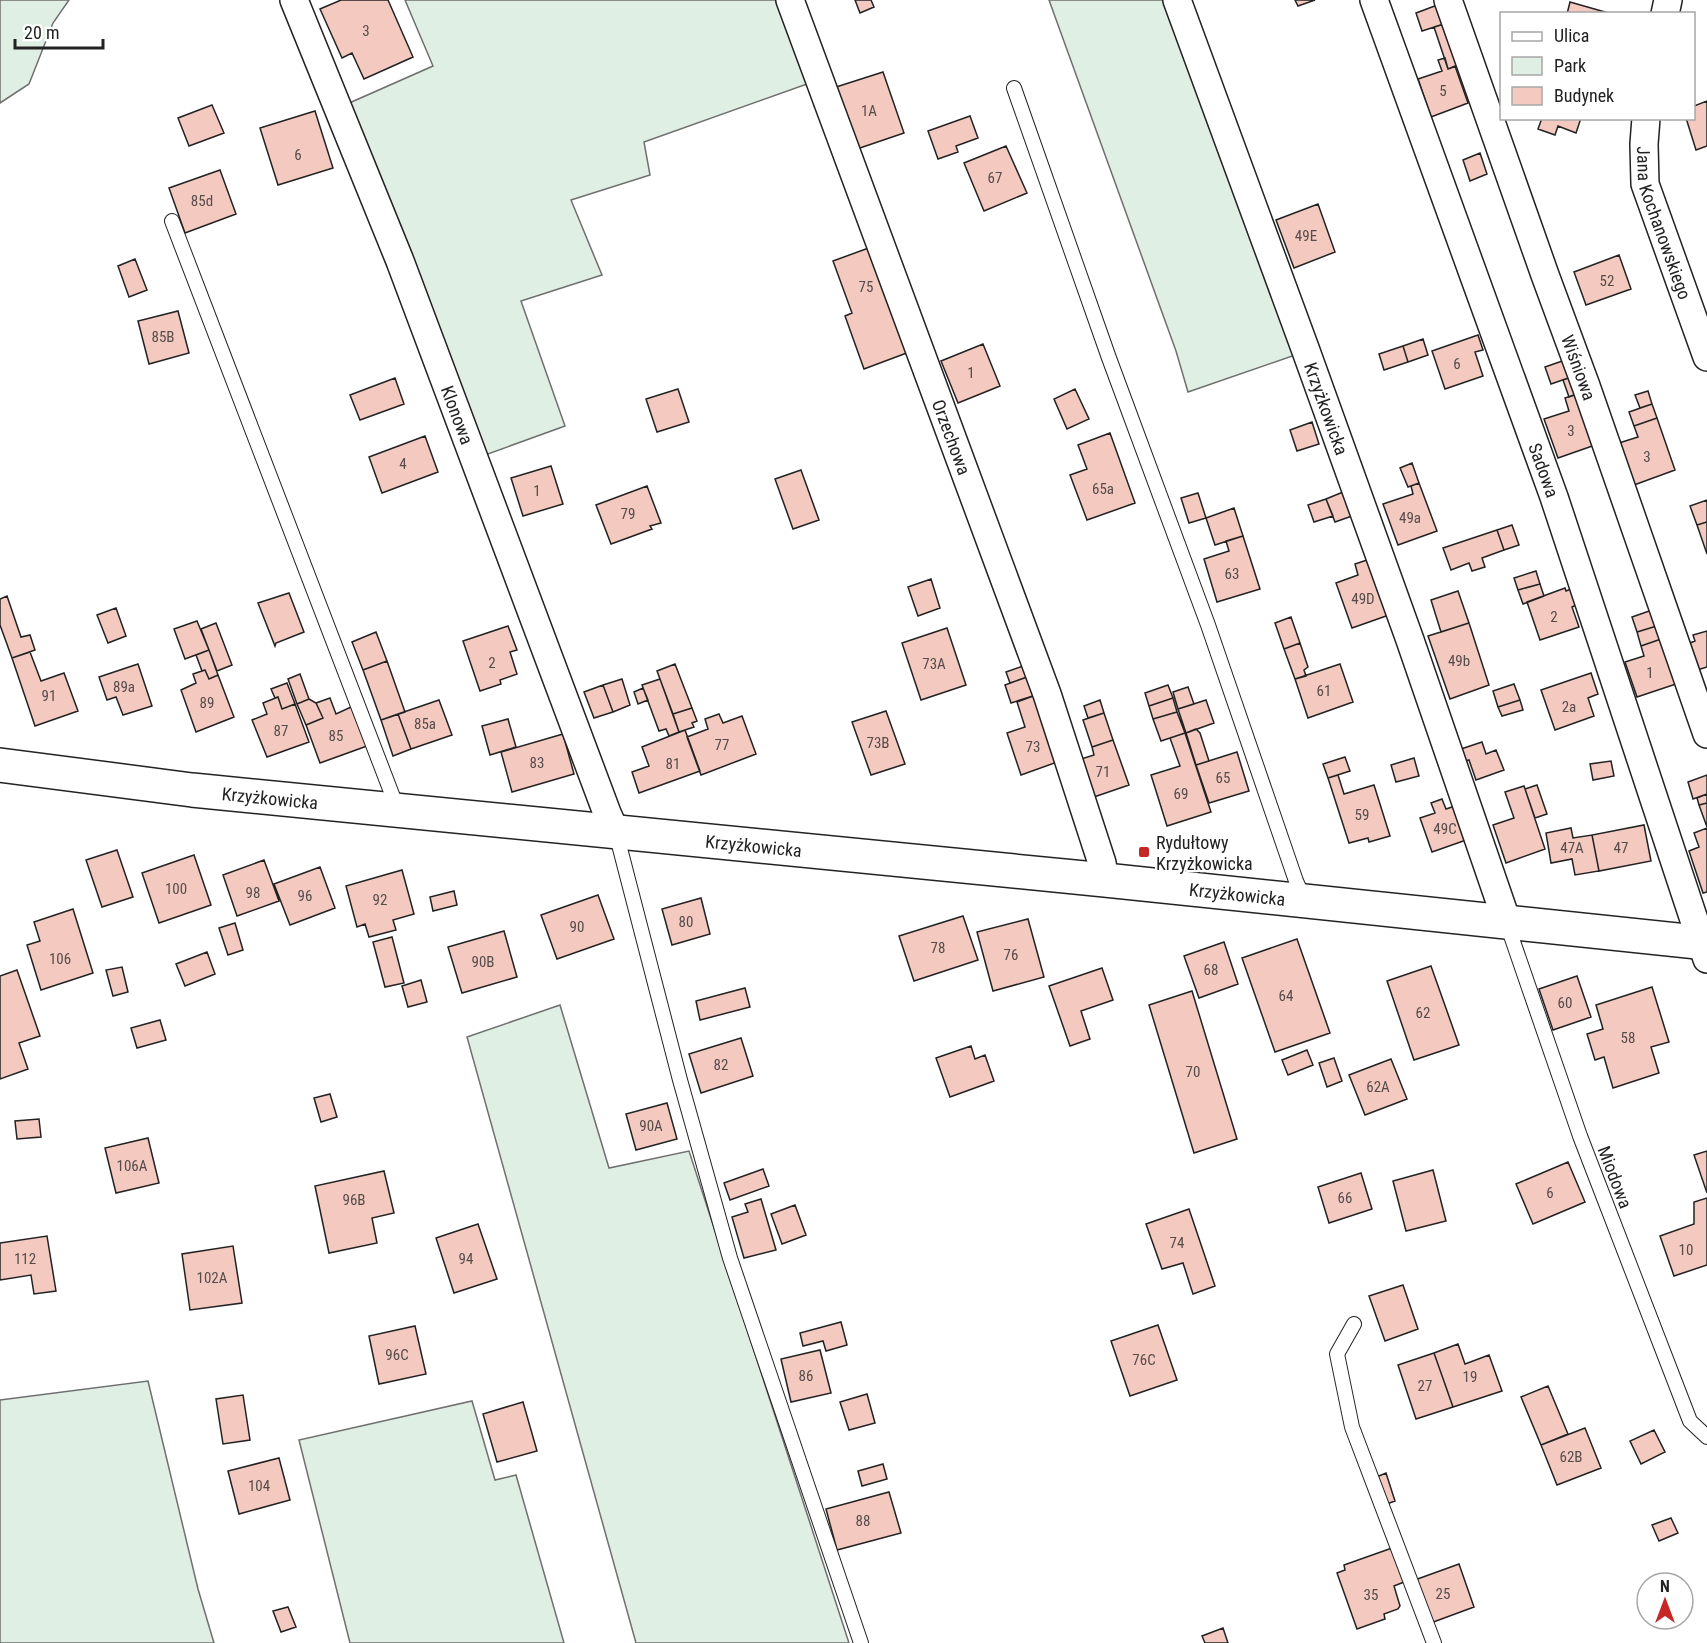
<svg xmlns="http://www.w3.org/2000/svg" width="1707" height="1643" font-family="'Roboto Condensed',sans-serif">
<rect width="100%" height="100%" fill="#fff"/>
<path fill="#e0efe3" stroke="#6f6f6f" stroke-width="1.5" d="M0,0H69L53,23L29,84L0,103Z
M405,0H776L807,84L644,142L650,175L571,200L602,275L521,301L565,426L474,459L338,108L433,66Z
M1049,0H1168L1298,354L1188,392L1176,351Z
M560,1005L609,1168L689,1151L849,1643H636L467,1037Z
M148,1381L198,1589L214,1643H0V1400Z
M472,1401L495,1480L516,1475L564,1643H350L299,1440Z"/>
<path fill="#f3c9c0" stroke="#222" stroke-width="1.5" d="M341,0H388L413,57L364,79L352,53L342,58L320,9Z
M855,0H871L874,7L860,13Z
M1295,0H1315L1298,6Z
M1570,2L1612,14H1567Z
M1440,4L1447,23L1422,31L1416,13Z
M1447,23L1462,64L1448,69L1434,27Z
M1445,58L1448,69L1455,66L1468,103L1431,117L1418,79L1442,71L1438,60Z
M883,72L904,133L854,150L833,88Z
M1707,101V146L1696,150L1686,118H1694V106Z
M212,105L224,133L189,146L178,118Z
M315,111L333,168L278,185L260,128Z
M970,116L978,138L956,146L958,152L938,159L928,131Z
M1542,118H1581L1576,133L1558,126L1555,135L1538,129Z
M1006,146L1027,193L984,211L964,163Z
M1480,153L1487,174L1470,181L1463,160Z
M220,170L236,214L185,233L169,188Z
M1318,204L1335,252L1294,268L1276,220Z
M874,246L912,351L864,369L845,316L852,313L833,261Z
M1619,255L1631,289L1586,305L1574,272Z
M135,259L147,290L129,297L118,266Z
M178,311L189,353L149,364L138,321Z
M1478,335L1483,350L1475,352L1483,376L1445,389L1432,351Z
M1423,339L1428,355L1408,362L1403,346Z
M983,344L1000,386L958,403L941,361Z
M1403,346L1408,362L1384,370L1379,354Z
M1568,359L1574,376L1551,384L1545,367Z
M1574,376L1580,393L1569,397L1563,380Z
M395,378L404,404L360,420L350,395Z
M678,389L689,422L657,432L646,399Z
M1075,389L1089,419L1067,429L1054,399Z
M1648,391L1652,404L1640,408L1635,395Z
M1580,393L1598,444L1558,458L1544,419L1569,411L1565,398Z
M1652,404L1657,418L1634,426L1629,412Z
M1657,418L1675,470L1634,485L1619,443L1638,437L1634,426Z
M1312,422L1319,444L1297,451L1290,430Z
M1110,433L1135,503L1087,520L1070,475L1087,469L1078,445Z
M425,436L438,472L382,493L369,457Z
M1412,463L1419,483L1408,487L1400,468Z
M551,466L563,504L523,516L511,478Z
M801,470L819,520L793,529L775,479Z
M1419,483L1437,531L1398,545L1383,504L1413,494L1411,486Z
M647,486L661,523L650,526L652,529L611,544L596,505Z
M1343,492L1352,516L1335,522L1326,499Z
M1198,493L1206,518L1189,523L1181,498Z
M1326,499L1333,516L1314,522L1308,505Z
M1707,500V522L1697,525L1690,506Z
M1234,508L1243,536L1215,545L1206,518Z
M1707,522V554L1697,525Z
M1512,525L1519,545L1504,550L1497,530Z
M1497,530L1504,550L1482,558L1485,567L1472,571L1469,563L1451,570L1443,548Z
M1243,536L1260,589L1217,602L1204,559L1229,551L1226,541Z
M1370,559L1389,615L1352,628L1336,583L1358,575L1355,564Z
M1536,571L1540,584L1518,590L1514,578Z
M931,579L940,608L918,616L908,587Z
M1540,584L1544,596L1523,604L1518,590Z
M1576,587L1581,603L1572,607L1579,627L1540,640L1527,602L1565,588L1566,591Z
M1458,591L1469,623L1441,632L1431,600Z
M289,593L304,632L276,643L275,646L258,603Z
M7,596L21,637L30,635L35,650L12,658L0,625V599Z
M116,608L126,636L108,643L97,615Z
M1655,609L1660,625L1637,632L1632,617Z
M1291,617L1300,643L1284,649L1275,623Z
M197,621L209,650L185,659L174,629Z
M216,623L232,665L217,671L201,629Z
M1469,623L1489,685L1450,699L1428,636Z
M1660,625L1664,638L1641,646L1637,632Z
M508,626L517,650L510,652L517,674L500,680L501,684L480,691L463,641Z
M947,628L966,685L921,700L902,643Z
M1707,631V667L1691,672L1682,646L1695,641L1693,635Z
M376,632L387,661L363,670L352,642Z
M1664,638L1676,684L1637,697L1625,662L1644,656L1641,646Z
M1300,643L1308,667L1304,670L1306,676L1295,679L1284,649Z
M209,650L218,675L209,679L205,670L202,671L196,655Z
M30,652L41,681L64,673L78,711L35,726L12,658Z
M387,661L405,712L381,720L363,670Z
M138,664L152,706L123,715L116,697L107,700L99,677Z
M675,664L692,708L673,714L657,671Z
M1340,664L1353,702L1308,718L1295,679Z
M1026,665L1030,676L1010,683L1006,672Z
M205,670L209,679L218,675L234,717L196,732L181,690L196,683L193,674Z
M1591,673L1598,694L1588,698L1594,716L1555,730L1541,690Z
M300,674L309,699L297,704L288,679Z
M1030,676L1036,695L1011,703L1005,685Z
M622,679L630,705L613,712L603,685Z
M660,679L679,732L669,736L666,729L659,731L642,685Z
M287,683L295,704L282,709L278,697L275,698L271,689Z
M1514,684L1520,700L1498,707L1493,691Z
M603,685L613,712L594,718L584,692Z
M1168,685L1173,698L1149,706L1145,693Z
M1188,687L1194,704L1178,709L1173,692Z
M643,688L648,700L638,704L634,692Z
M1036,695L1060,761L1021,775L1007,733L1025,727L1017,702Z
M278,697L282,709L295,704L309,742L267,757L252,720L267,714L263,703Z
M330,698L336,714L351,707L367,746L320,763L306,725L323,718L316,703Z
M1173,698L1177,712L1153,719L1149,706Z
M309,699L316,703L323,718L306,725L297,704Z
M439,700L452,735L411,749L398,714Z
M1100,700L1104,713L1088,718L1084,706Z
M1206,700L1214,723L1186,733L1178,709Z
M1520,700L1523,710L1502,716L1498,707Z
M692,708L697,721L692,723L694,727L679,732L673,714Z
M886,711L905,764L871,775L852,722Z
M1177,712L1185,733L1161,741L1153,719Z
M1104,713L1113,740L1092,747L1083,720Z
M398,714L411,749L393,756L381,720Z
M719,714L723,723L742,716L756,754L701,775L687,737L708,729L705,719Z
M508,719L516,747L490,755L482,726Z
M1196,729L1200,733L1209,761L1196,765L1186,733Z
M685,730L700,771L639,793L632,772L649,766L642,747Z
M1185,733L1211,812L1167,826L1151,775L1180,766L1170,738Z
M563,734L574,774L512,792L501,752Z
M1113,740L1129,785L1091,798L1078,760L1094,755L1092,747Z
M1482,742L1486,754L1496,750L1504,770L1476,780L1469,760L1465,761L1461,749Z
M1237,752L1249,791L1209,803L1196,765Z
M1345,757L1350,771L1328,778L1323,764Z
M1414,758L1419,776L1396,782L1391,765Z
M1611,761L1614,776L1593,780L1590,764Z
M1338,775L1344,794L1374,785L1390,836L1369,842L1368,838L1349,843L1328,778Z
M1707,775V794L1693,799L1688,782Z
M1537,785L1547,814L1535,818L1525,789Z
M1524,786L1545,849L1506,863L1493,825L1514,818L1505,792Z
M1707,794V803L1699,805L1697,798Z
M1442,799L1446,809L1458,805L1469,839L1432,852L1420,818L1435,813L1431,803Z
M1707,803V827L1699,805Z
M1644,825L1651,861L1599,871L1592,835Z
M1571,828L1573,838L1592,835L1599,871L1575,875L1572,859L1551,863L1546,833Z
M1707,828V892L1703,893L1689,851L1699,847L1694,833Z
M117,850L133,897L102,907L86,860Z
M194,855L211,905L159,923L142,873Z
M264,860L279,901L237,916L223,875Z
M320,867L335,908L290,925L274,884Z
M402,870L414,914L393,920L396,930L369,937L365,924L357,927L346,886Z
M454,891L457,905L433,911L430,897Z
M598,895L614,939L557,959L541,915Z
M701,898L710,934L672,945L662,909Z
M73,909L93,973L41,990L27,945L40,941L34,922Z
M963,916L978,960L914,981L899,936Z
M1028,919L1044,977L993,991L977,932Z
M235,923L243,950L228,955L219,928Z
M504,931L517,977L462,993L448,947Z
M392,937L404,983L385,987L373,942Z
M1297,939L1330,1033L1275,1052L1242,958Z
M1224,942L1238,984L1199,998L1184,956Z
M207,952L215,974L185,986L176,964Z
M1431,966L1459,1045L1414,1060L1387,981Z
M122,967L128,992L113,996L106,970Z
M1102,968L1113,1000L1081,1011L1090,1039L1070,1046L1049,986Z
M17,970L40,1036L19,1043L28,1069L0,1079V976Z
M1577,976L1591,1017L1553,1030L1539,989Z
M421,980L427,1002L408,1007L402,986Z
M1652,987L1669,1042L1651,1047L1659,1073L1613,1088L1604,1057L1595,1060L1587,1034L1603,1029L1596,1005Z
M745,988L750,1007L700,1020L696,1001Z
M1192,991L1237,1139L1194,1153L1149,1005Z
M160,1020L166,1040L137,1048L131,1028Z
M741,1038L753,1076L701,1093L689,1054Z
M971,1046L975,1059L985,1055L994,1081L950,1097L936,1058Z
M1307,1050L1313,1065L1288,1075L1282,1060Z
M1334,1058L1342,1081L1327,1087L1319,1063Z
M1391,1059L1407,1099L1365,1115L1349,1075Z
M330,1094L337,1117L321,1122L314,1098Z
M667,1103L677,1139L636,1150L626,1114Z
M39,1119L41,1137L17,1139L15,1121Z
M148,1138L159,1183L116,1193L105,1148Z
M1707,1151V1193L1694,1155Z
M1568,1162L1585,1202L1533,1224L1516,1184Z
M763,1169L769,1186L730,1200L724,1183Z
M1433,1170L1446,1221L1406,1231L1393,1181Z
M384,1171L394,1213L372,1218L377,1243L329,1253L315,1186Z
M1361,1173L1372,1209L1329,1223L1318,1187Z
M1707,1198V1265L1674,1276L1660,1236L1694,1224V1202Z
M761,1199L776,1250L744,1258L732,1217L748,1212L745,1204Z
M795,1205L806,1235L782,1244L771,1214Z
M1189,1209L1215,1286L1193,1294L1183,1263L1162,1269L1146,1224Z
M478,1224L497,1279L454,1293L436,1238Z
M47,1236L56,1291L34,1294L31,1275L0,1280V1243Z
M233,1246L242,1303L190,1310L182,1254Z
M1403,1285L1418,1329L1385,1341L1369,1296Z
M841,1322L847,1345L826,1351L823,1341L803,1346L800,1333Z
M1158,1325L1177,1380L1130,1396L1111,1341Z
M415,1326L426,1374L379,1384L369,1336Z
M1458,1344L1465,1364L1489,1355L1502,1391L1453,1407L1434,1353Z
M820,1350L831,1393L791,1402L781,1359Z
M1434,1353L1453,1407L1416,1419L1398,1365Z
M1548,1386L1568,1434L1541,1445L1521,1397Z
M867,1394L875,1423L849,1430L840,1402Z
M243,1395L250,1440L223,1444L216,1399Z
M523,1402L537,1451L497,1462L483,1414Z
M1585,1428L1601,1468L1557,1485L1541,1445Z
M1654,1430L1665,1452L1641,1464L1630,1441Z
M279,1458L290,1500L239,1514L228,1471Z
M883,1464L887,1479L862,1486L858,1471Z
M1386,1473L1395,1501L1384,1505L1374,1478Z
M889,1492L901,1533L837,1550L826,1509Z
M1671,1518L1678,1533L1659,1541L1652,1525Z
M1392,1548L1404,1582L1394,1586L1400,1606L1398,1609L1384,1614L1385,1619L1357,1629L1337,1573L1345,1570L1344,1565Z
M1459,1564L1474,1607L1428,1624L1412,1581Z
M288,1607L296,1627L281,1632L273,1611Z
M1223,1628L1228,1643H1205L1202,1636Z"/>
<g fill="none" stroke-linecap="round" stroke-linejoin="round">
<g stroke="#222" stroke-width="16">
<path id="lane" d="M1014,88L1109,358L1208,625L1296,881L1304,899
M172,221L398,810
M616,833L680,1080L730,1258L861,1643
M1507,924L1580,1136L1690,1421L1707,1437
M1354,1324L1337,1354L1352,1427L1434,1643"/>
</g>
<g stroke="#222" stroke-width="30">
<g id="street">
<path id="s1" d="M294,0L400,261L607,813L615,831"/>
<path id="s2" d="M790,0L1047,694L1102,863L1105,880"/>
<path id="s3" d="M1177,0L1306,351L1410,640L1507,922"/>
<path id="s4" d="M1374,0L1554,497L1707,959"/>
<path id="s5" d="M1448,0L1545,275L1586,386L1707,734"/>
<path d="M1665,14L1668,0"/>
<path id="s6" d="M1646,118L1644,144L1645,184L1707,357"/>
</g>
</g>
<g stroke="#222" stroke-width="36">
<g id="secondary">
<path id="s7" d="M0,765L192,790L1105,880L1707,943"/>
</g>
</g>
<use href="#lane" stroke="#fff" stroke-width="14"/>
<use href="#street" stroke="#fff" stroke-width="27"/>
<use href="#secondary" stroke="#fff" stroke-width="33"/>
</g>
<rect fill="#c62828" stroke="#fff" stroke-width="2" x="1138" y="846" width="12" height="12" rx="3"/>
<g text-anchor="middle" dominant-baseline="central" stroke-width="4.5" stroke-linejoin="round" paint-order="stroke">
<g font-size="15" fill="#564c4a">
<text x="366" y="31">3</text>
<text x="1443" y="91">5</text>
<text x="869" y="111">1A</text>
<text x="298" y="155">6</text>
<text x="995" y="178">67</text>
<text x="202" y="201">85d</text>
<text x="1306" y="236">49E</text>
<text x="1607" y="281">52</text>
<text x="866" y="287">75</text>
<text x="163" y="337">85B</text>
<text x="1457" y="364">6</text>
<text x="971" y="373">1</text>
<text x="1571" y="431">3</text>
<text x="1647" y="457">3</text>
<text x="403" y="464">4</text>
<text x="1103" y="489">65a</text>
<text x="537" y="491">1</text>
<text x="628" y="514">79</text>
<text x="1410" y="518">49a</text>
<text x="1232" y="574">63</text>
<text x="1363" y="599">49D</text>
<text x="1554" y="617">2</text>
<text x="1459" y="661">49b</text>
<text x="492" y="663">2</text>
<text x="934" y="664">73A</text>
<text x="1650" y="673">1</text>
<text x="124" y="687">89a</text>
<text x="1324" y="691">61</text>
<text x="49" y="696">91</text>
<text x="207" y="703">89</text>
<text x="1569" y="707">2a</text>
<text x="425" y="724">85a</text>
<text x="281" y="731">87</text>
<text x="336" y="736">85</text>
<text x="878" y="743">73B</text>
<text x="722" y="745">77</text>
<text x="1033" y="747">73</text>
<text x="537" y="763">83</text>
<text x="673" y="764">81</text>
<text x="1103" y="772">71</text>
<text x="1223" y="778">65</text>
<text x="1181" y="794">69</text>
<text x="1362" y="815">59</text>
<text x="1445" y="829">49C</text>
<text x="1572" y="848">47A</text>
<text x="1621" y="848">47</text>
<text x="176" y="889">100</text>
<text x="253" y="893">98</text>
<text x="305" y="896">96</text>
<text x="380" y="900">92</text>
<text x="686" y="922">80</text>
<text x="577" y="927">90</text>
<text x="938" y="948">78</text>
<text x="1011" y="955">76</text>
<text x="60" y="959">106</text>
<text x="483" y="962">90B</text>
<text x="1211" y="970">68</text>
<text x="1286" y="996">64</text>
<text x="1565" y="1003">60</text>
<text x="1423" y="1013">62</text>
<text x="1628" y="1038">58</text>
<text x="721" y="1065">82</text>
<text x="1193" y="1072">70</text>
<text x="1378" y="1087">62A</text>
<text x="651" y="1126">90A</text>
<text x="132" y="1166">106A</text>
<text x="1550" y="1193">6</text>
<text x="1345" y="1198">66</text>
<text x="354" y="1200">96B</text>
<text x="1177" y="1243">74</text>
<text x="1686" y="1250">10</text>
<text x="25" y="1259">112</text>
<text x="466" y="1259">94</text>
<text x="212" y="1278">102A</text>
<text x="397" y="1355">96C</text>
<text x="1144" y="1360">76C</text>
<text x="806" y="1376">86</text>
<text x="1470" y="1377">19</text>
<text x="1425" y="1386">27</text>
<text x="1571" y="1457">62B</text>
<text x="259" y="1486">104</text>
<text x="863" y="1521">88</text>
<text x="1443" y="1594">25</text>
<text x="1371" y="1595">35</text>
</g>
<g font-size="18" fill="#222" stroke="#fff">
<text stroke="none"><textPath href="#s6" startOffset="108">Jana Kochanowskiego</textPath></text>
<text stroke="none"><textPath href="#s5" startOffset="390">Wiśniowa</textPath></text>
<text stroke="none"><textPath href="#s3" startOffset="435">Krzyżkowicka</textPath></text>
<text stroke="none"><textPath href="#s1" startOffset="446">Klonowa</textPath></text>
<text stroke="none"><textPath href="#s2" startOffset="466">Orzechowa</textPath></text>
<text stroke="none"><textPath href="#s4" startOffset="500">Sadowa</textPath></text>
<text stroke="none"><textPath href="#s7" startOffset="272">Krzyżkowicka</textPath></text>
<text stroke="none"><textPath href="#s7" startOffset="758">Krzyżkowicka</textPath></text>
<text stroke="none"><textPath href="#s7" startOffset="1244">Krzyżkowicka</textPath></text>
<text transform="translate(1615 1177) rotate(69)">Miodowa</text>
</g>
<g font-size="18" fill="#222" stroke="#fff" text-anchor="start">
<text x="1156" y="842">Rydułtowy<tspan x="1156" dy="21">Krzyżkowicka</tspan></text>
</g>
</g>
<rect x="1500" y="12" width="195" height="108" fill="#ffffff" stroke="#a7a7a7" stroke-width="1.5"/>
<rect x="1512" y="32" width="30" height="9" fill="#ffffff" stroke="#a7a7a7" stroke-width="1.5"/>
<text x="1554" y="42" font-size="18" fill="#222222">Ulica</text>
<rect x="1512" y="57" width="30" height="18" fill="#e0efe3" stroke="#a7a7a7" stroke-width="1.5"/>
<text x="1554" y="72" font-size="18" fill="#222222">Park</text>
<rect x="1512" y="87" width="30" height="18" fill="#f3c9c0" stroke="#a7a7a7" stroke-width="1.5"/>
<text x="1554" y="102" font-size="18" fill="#222222">Budynek</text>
<g transform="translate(1665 1601)"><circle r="28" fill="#ffffff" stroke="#a7a7a7" stroke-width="1.5"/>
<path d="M0-4.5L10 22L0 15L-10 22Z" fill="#c62828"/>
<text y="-9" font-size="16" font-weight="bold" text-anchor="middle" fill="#222222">N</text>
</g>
<path d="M15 39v9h88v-9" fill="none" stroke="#222222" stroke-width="3"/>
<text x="24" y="39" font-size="18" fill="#222222" stroke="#ffffff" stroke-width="4.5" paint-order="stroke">20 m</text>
</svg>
